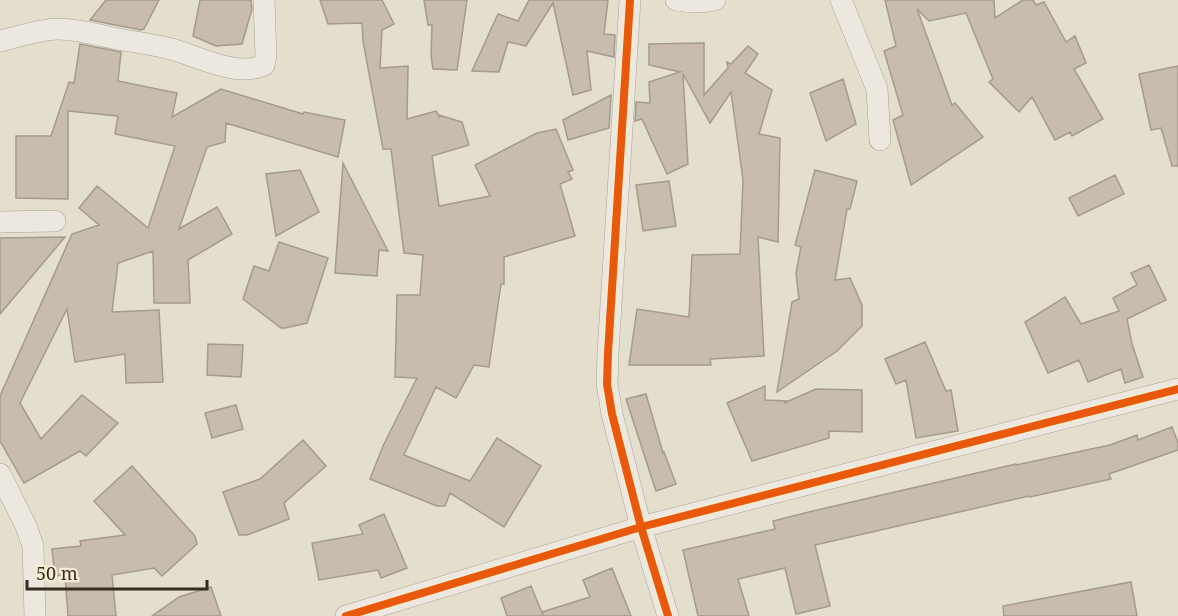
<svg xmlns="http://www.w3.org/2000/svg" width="1178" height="616" font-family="'Noto Serif',serif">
<rect width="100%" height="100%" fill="#e4decd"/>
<path fill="#c7bcae" stroke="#a49a8d" stroke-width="1.5" d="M106,0H159L144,29L141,30L90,20Z
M200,0H251L252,9L242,44L216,46L193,36Z
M320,0H382L394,24L382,30L380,68L408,66L407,119L436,111L439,116V115L462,122L469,145L432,156L439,206L490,196L475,165L537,133L556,129L573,170L568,172L572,179L560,184L575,236L504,257V284H501L489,367L474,365L456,398L436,387L404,455L470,481L497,438L541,466L504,527L450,493L445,506H437L370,479L383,446L417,378L395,377L397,295H420L423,255L404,253L391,149H383L363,41L362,23L328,24Z
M424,0H467L457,70L433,69L431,56L432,25H428Z
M529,0H608L604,34L615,35L614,57L587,51L591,90L573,95L553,3L526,46L508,42L499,72L472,71L498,14L518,21Z
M885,0H994L995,18L1023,0H1033L1036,5L1044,2L1066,42L1075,36L1086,63L1074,69L1103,119L1072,136L1070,132L1055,140L1032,97L1019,112L989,82L993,79L966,13L929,21L917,9L952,105L955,103L983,137L911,185L893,120L903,115L884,51L896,46Z
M704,43V95L728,68L727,62L731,64L748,46L758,54L745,73L772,90L759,134L780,138L778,242L758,237L764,356L710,359L711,365H629L637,309L689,317L692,255L740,254L743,180L731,92L710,123L683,74L688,164L667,174L642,119L635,121L636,102L650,103L649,82L680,72L649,65V44Z
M80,44L121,52L118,81L177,93L172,117L221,89L303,114L304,112L345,120L338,157L226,123L225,142L207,147L179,229L217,207L232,234L188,260L190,303H154L153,251L118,263L112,312L159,310L163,382L126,383L125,354L75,362L67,309L20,403L41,439L82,395L118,423L86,456L80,451L24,483L0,441V396L72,234L99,225L79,208L97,186L148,228L175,146L115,134L118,116L68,111V199L16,198V136H51L69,82L74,83Z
M1178,66V166H1172L1161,128L1151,130L1139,74Z
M843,79L856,124L826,141L810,93Z
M611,95L609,128L568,140L563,120Z
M343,163L388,251L379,250L377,276L335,273Z
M300,170L319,212L276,236L266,174Z
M815,170L857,181L850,209H847L835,280L850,278L862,305V326L837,351L777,392L792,302L799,299L796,273L801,247L795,245Z
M1115,175L1124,194L1078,216L1069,198Z
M669,181L676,226L643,231L636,185Z
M65,237L0,314V238Z
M279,242L328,258L307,323L285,328H281L243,299L254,266L269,271Z
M1149,265L1166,300L1127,319L1132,344L1143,377L1125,383L1121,369L1088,382L1079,360L1048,373L1025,322L1065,297L1081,324L1119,311L1113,298L1137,285L1131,273Z
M925,342L946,391L951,390L958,431L916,438L906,380L896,384L885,359Z
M208,344L243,345L241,377L207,375Z
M765,386V400L786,401L784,403L816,389L862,390V432L829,431V438L752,461L727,403Z
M646,394L663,453L664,452L676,484L656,491L626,399Z
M236,405L243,429L212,438L205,413Z
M1172,427L1178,443V450L1109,474L1111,479L1030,497L1029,496L815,545L830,606L796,614L785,568L738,579L749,616H698L683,550L775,529L773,521L813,511L1016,464V465L1110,445L1137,435L1138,440Z
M303,440L326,466L284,503L289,519L247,535H239L223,492L260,479Z
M132,466L195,536L197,544L162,576L154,568L112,575L116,616H68L65,575L55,576L52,549L81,546L80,541L125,535L94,501Z
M384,514L407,568L381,578L378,570L319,580L312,543L363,534L359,525Z
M612,568L631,616H507L501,598L531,586L543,615L542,612L590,597L583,580Z
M1131,582L1137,616H1004L1003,606Z
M211,587L221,616H152L179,597Z"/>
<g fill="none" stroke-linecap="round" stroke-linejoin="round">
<g stroke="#a9a396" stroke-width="22">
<path id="street" d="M630,0L608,353L607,384L612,414L641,527L668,616
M676,0C689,2 702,3 715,0
M841,0L877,89L880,140
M0,41C17,37 41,29 58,29C76,29 95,34 113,38C132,42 152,44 171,49C198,56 237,78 264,65L266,56L264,0
M0,222L55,221
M0,474L26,526L33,546L35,616
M346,616L641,527L1178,389"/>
</g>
<use href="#street" stroke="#ece8df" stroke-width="21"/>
<g stroke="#f4ecd4" stroke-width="11">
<path id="cycleway" d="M630,0L608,353L607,384L612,414L641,527L668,616
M346,616L641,527L1178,389"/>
</g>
<use href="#cycleway" stroke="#e8590c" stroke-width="8"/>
</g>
<path d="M27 580v9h180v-9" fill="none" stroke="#372c1f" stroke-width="3"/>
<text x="36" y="580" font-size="18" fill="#372c1f" stroke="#f4ecd4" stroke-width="4.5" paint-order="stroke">50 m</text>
</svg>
